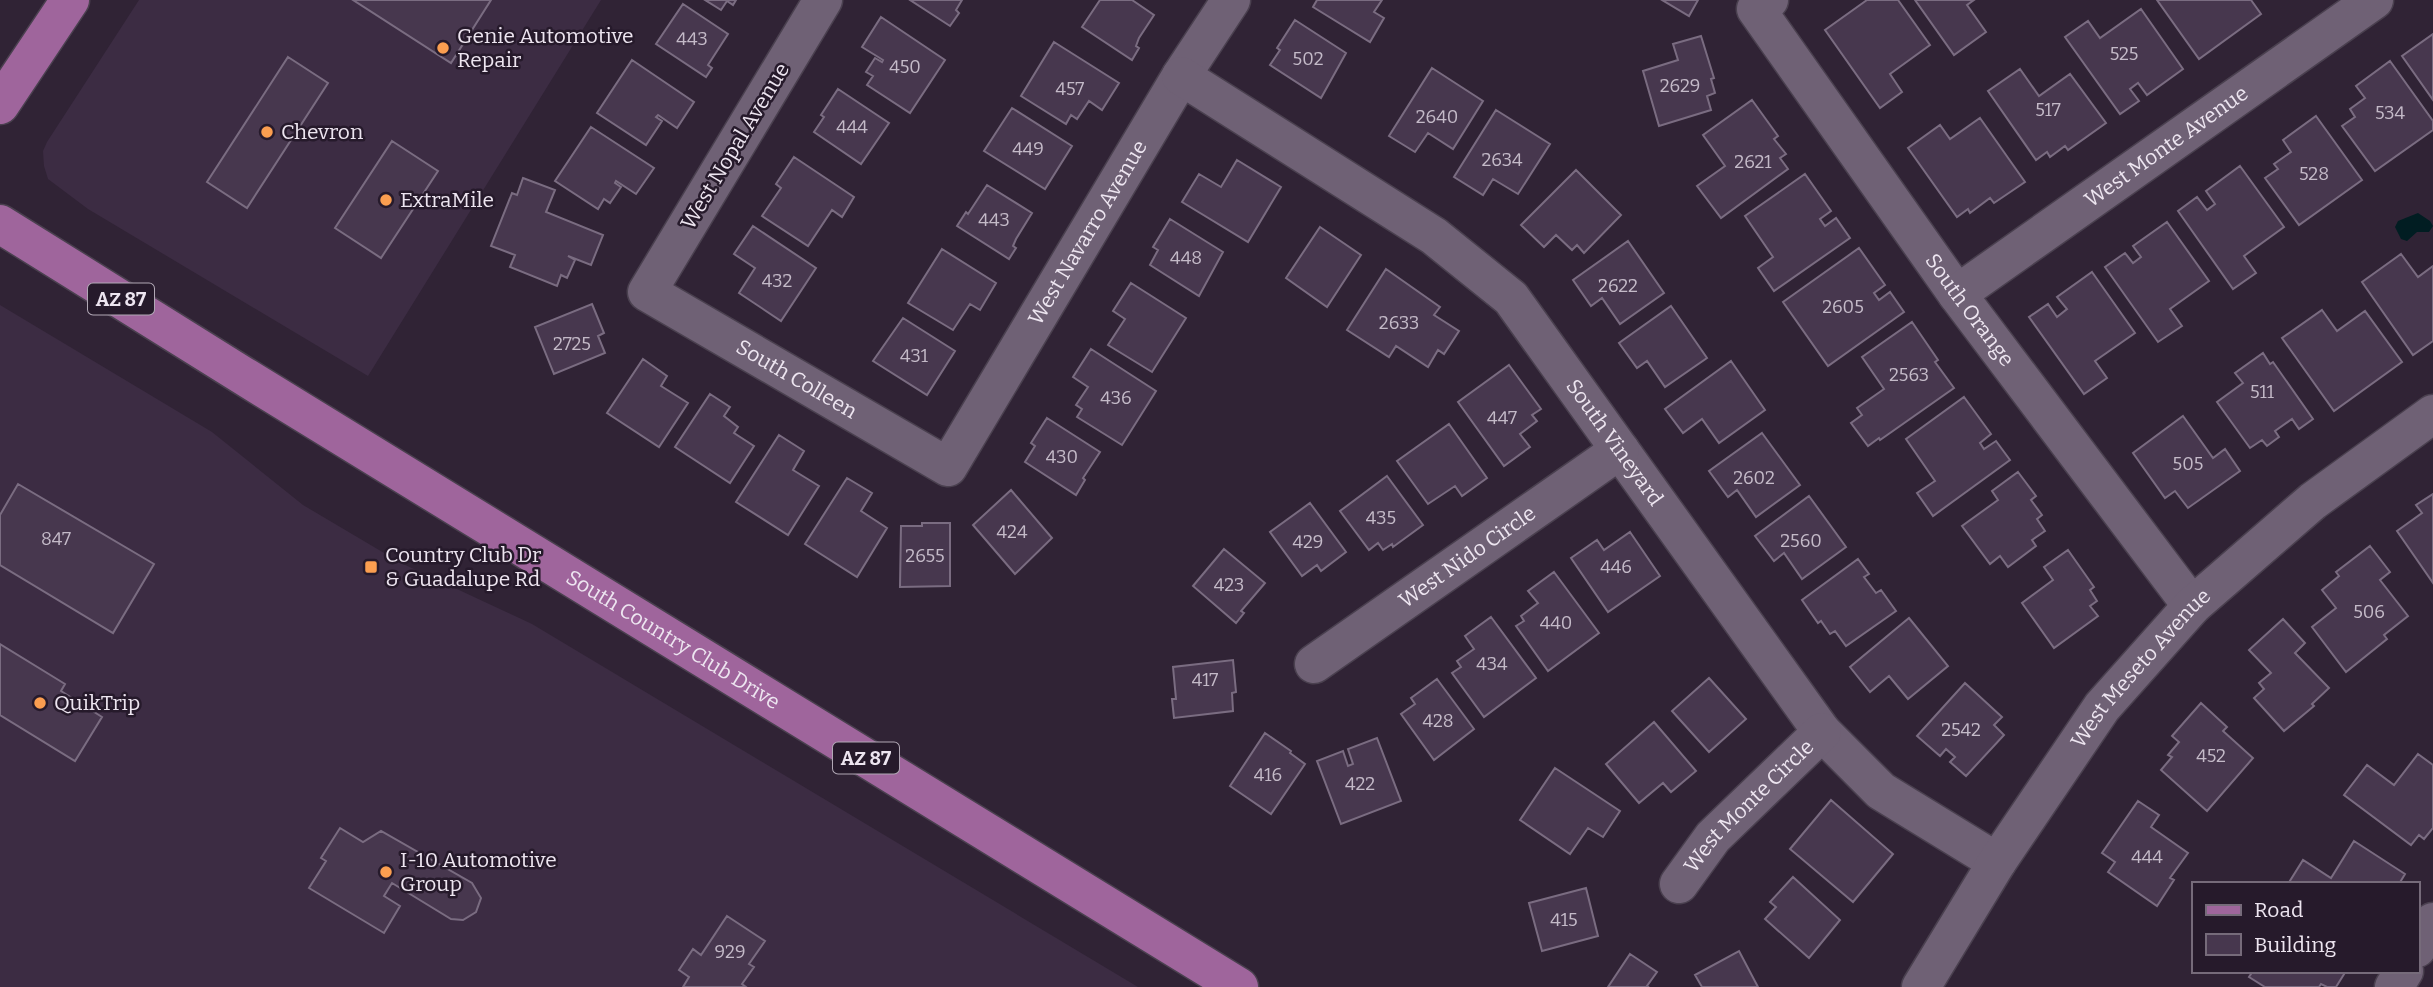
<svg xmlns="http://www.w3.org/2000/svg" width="2433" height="987" font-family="Bitter,serif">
<rect width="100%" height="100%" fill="#302335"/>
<path fill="#3c2c43" d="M139,0H601L368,376L88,209L48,179L44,166L43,151L47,142Z
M0,305L212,432L303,505L401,563L532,624L1138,987H0Z"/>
<path fill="#011d22" d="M2418,213L2430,221L2433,226L2429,232H2417L2407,241L2401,239L2395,227L2398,221Z"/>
<path fill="#47374e" stroke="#7a6c81" stroke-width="2" d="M353,0H491L451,63Z
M705,0H736L733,5L727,1L721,10Z
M910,0H962L956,10L959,13L950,26Z
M1100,0H1132L1154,15L1139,38L1136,46L1139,48L1132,60L1082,27Z
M1317,0H1382L1374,12L1384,18L1370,42L1313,7Z
M1662,0H1698L1689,16Z
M1867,0H1898L1930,45L1890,74L1902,92L1880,108L1825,30Z
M1915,0H1974L1967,5L1986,32L1954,55Z
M2157,0H2251L2261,14L2199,59Z
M683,4L728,34L708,65L712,68L706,77L656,44Z
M2141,9L2183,69L2147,95L2138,83L2130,89L2139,101L2120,114L2065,37L2088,21L2100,38Z
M881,17L945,60L910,113L867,85L873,76L866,72L875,58L882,62L883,60L862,47Z
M1295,20L1346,53L1321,98L1270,65L1280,50L1277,48Z
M2433,34V100L2402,56Z
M1701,36L1714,78L1711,79L1715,93L1707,96L1711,110L1659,126L1643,71L1678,60L1673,44Z
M1054,42L1119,83L1102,110L1089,101L1077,119L1071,115L1066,124L1021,96Z
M288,57L328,83L247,208L207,182Z
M632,60L694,102L677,128L658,115L656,117L662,121L646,145L597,113Z
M2390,61L2433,121V130L2375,171L2342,126L2355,117L2350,109L2365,98L2356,86Z
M1432,68L1483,101L1453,149L1428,133L1415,152L1389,136Z
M2020,69L2039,96L2070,74L2106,123L2068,150L2065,146L2050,157L2047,152L2036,160L1988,91Z
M838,89L889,123L861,164L814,132L824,117L821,115Z
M1752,100L1778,136L1774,139L1786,154L1780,158L1788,169L1721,218L1697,186L1725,166L1703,135Z
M1012,108L1072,146L1045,189L984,151Z
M1496,110L1550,144L1518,194L1493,179L1483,195L1454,177Z
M2316,116L2362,180L2299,225L2265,178L2278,169L2274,164L2291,152L2283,140Z
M1980,118L2025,182L1994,203L1990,198L1970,213L1968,209L1957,217L1908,148L1940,125L1950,139Z
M591,127L654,168L636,194L616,181L615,183L621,187L610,203L604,199L598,209L555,181Z
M392,141L438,171L381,258L335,228Z
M794,157L854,197L842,217L832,210L808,246L762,216L781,188L776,184Z
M1237,160L1281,187L1248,242L1182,202L1199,174L1221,187Z
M2240,166L2284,227L2244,256L2256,273L2233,289L2178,211L2197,197L2207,210L2215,204L2206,191Z
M1576,170L1621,215L1584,253L1577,245L1572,250L1556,235L1544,247L1521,225Z
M1805,174L1831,211L1820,219L1825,226L1836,218L1850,238L1774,291L1758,268L1773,257L1745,216Z
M523,178L555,190L546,212L603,235L591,265L568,256L575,260L567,278L561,275L557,286L510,267L515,255L491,246L512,193L517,195Z
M987,185L1032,213L1016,239L1013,246L1016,248L1009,259L957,226L966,212L968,214Z
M1170,219L1223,252L1199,296L1150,265L1158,250L1153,247Z
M2167,222L2209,281L2170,309L2182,326L2158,342L2105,267L2125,253L2133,263L2141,257L2133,246Z
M753,226L816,268L781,321L739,293L755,268L734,254Z
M1320,227L1361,255L1327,307L1286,278Z
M1628,241L1664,293L1620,324L1602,298L1591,306L1573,280Z
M1859,248L1885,285L1874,293L1879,300L1890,292L1904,312L1828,366L1783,302Z
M942,249L996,283L980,310L970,304L953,330L908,303Z
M2401,254L2418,277L2433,266V341L2413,355L2362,282Z
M1386,269L1440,307L1434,315L1459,331L1444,354L1438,350L1428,367L1396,346L1389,357L1347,330Z
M2092,272L2135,333L2095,361L2107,378L2084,394L2029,317L2048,304L2057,317L2067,309L2057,297Z
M1131,283L1186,318L1152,372L1108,345L1125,319L1113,311Z
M592,304L604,333L598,336L605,353L554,374L535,327Z
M1671,306L1707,358L1665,387L1647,361L1637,368L1619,343Z
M2322,310L2337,331L2365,311L2402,362L2334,411L2282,338Z
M903,318L955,351L927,395L873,361Z
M1912,322L1938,360L1935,362L1954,388L1880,440L1879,438L1868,446L1851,423L1862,415L1857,408L1884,389L1862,357Z
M1091,349L1156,391L1122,445L1077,417L1082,409L1076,405L1088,387L1073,377Z
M2263,353L2270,364L2273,362L2313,419L2299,429L2292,419L2275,431L2279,437L2267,446L2262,440L2250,448L2217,402L2243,383L2235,373Z
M643,359L667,376L661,386L688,403L659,447L607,413Z
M1731,361L1765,410L1719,443L1702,419L1683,433L1665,409Z
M1509,365L1541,409L1532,415L1537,421L1520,434L1530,447L1504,466L1458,402Z
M710,394L730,407L724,416L738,427L734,433L754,446L730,483L675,447Z
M1964,397L1991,434L1980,443L1984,449L1996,441L2010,460L1933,516L1917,493L1935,481L1906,439Z
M2183,416L2213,458L2225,449L2240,471L2188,508L2175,491L2165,498L2133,453Z
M1047,418L1100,452L1083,478L1085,480L1076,495L1025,462L1035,446L1031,443Z
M1449,424L1487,478L1462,496L1455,486L1428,504L1397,461Z
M1762,433L1800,485L1756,517L1737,490L1728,497L1709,471Z
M779,435L804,451L793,470L819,486L788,535L736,502Z
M2018,472L2036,496L2031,500L2042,515L2037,519L2045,531L2032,540L2036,546L2008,567L2000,556L1990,564L1962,526L1998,500L1992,491Z
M1387,476L1423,525L1393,547L1392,544L1383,550L1378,543L1369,550L1340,511Z
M847,478L872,493L861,511L887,528L857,577L805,544Z
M18,484L154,564L113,633L0,565V515Z
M1011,490L1052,538L1015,574L973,525Z
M2433,494V583L2397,531L2422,513L2416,505Z
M1809,496L1846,547L1802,579L1784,553L1774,561L1755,536Z
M1310,503L1346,552L1321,571L1317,565L1302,576L1270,532Z
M922,523H950V586L900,587L901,526H922Z
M1630,532L1660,576L1608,612L1571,558L1597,540L1604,550Z
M2370,546L2390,572L2380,580L2408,616L2384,635L2387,639L2346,672L2312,627L2336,608L2322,590L2339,576L2336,572Z
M1224,549L1265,583L1241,611L1244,613L1236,623L1193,586Z
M2068,550L2094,587L2090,590L2097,601L2090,606L2098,616L2054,648L2022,603L2053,580L2044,567Z
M1858,559L1869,574L1864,577L1876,593L1881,590L1896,611L1846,646L1835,631L1830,634L1821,621L1818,623L1802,600Z
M1554,572L1599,633L1548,671L1516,626L1524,621L1521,616L1538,603L1528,591Z
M1491,617L1536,678L1484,717L1452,673L1461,667L1457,661L1474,649L1465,636Z
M1909,618L1948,666L1908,699L1889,676L1870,692L1850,667Z
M2283,619L2305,643L2295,653L2329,688L2312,704L2314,706L2284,731L2254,698L2264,689L2259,683L2271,673L2249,650Z
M0,644L65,684L61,691L102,717L75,761L0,715Z
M1233,660L1236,692L1232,693L1233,711L1174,718L1172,699H1176L1173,667Z
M1709,678L1746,719L1709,752L1672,711Z
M1437,679L1474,729L1434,760L1401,714L1415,704L1411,698Z
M1965,683L2002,717L1994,725L2004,735L1966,776L1950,762L1955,757L1946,749L1940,756L1917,736Z
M2201,703L2227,727L2223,731L2253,758L2207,811L2161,770L2172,757L2168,755L2179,742L2172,736Z
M1654,722L1696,771L1671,792L1663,783L1639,803L1606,764Z
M1265,733L1291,751L1290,753L1305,764L1271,814L1230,786Z
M1377,738L1401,801L1341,824L1317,761L1343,751L1348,766L1353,764L1348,749Z
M2418,754L2433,765V828L2424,839L2419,835L2411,845L2344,795L2367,765L2394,785Z
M1555,768L1620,811L1603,837L1588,828L1570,854L1520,820Z
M1831,800L1893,854L1853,902L1790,849Z
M2138,801L2159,815L2151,827L2188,853L2170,878L2174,880L2157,906L2108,872L2115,862L2102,853Z
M340,828L363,842L381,831L472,883L481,898L476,912L463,920L451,919L392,883L384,896L400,906L384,933L309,888L326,861L321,858Z
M2354,841L2405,874L2399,884H2288L2303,860L2331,878Z
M1793,877L1840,920L1809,958L1765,919L1776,907L1770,902Z
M1586,888L1598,936L1542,951L1529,903Z
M727,916L765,941L749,964L754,967L742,984L746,987H683L689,977L679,970L693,949L701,955Z
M1739,951L1758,987H1702L1695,975Z
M1630,954L1657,972L1647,986L1649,987H1608Z
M2253,971H2346L2336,987H2327L2321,984L2319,987H2265L2249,977Z"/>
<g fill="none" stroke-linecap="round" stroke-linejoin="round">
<g stroke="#4a404f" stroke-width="41">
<g id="minor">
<path id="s1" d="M823,0L647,292L948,467L1181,76L1231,0"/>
<path id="s2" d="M1769,0L1756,9L1957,294L2192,606"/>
<path id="s3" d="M1181,76L1434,236L1511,298L1822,732L1881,791L1997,862"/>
<path id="s4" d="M1957,294L2374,0"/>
<path id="s5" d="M1314,664L1620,450"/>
<path id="s6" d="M1679,884L1713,837L1822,732"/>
<path d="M2417,948L2433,922"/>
<path id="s7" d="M1921,987L1997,862L2102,707L2192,606L2313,501L2433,414"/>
<path d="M2394,987L2404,971"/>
</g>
</g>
<g stroke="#4a404f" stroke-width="41">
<g id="major">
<path d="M0,105L70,0"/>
<path id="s8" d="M0,224L242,375L1239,987"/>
</g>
</g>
<use href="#minor" stroke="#6f6175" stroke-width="38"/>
<use href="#major" stroke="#9f659c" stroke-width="38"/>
</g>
<g fill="#fb9e50" stroke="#261a2b" stroke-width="2.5">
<circle cx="443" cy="48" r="7"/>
<circle cx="267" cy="132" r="7"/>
<circle cx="386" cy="200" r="7"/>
<rect x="364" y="560" width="14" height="14" rx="3.5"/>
<circle cx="40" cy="703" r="7"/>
<circle cx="386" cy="872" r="7"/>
</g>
<g text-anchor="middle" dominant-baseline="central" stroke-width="5" stroke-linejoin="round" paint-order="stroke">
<g font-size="18" fill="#c4bac8">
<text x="692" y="39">443</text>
<text x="2124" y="54">525</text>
<text x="1308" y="59">502</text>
<text x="905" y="67">450</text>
<text x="1680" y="86">2629</text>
<text x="1070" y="89">457</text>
<text x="2048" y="110">517</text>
<text x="2390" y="113">534</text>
<text x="1437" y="117">2640</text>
<text x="852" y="127">444</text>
<text x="1028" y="149">449</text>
<text x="1502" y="160">2634</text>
<text x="1753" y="162">2621</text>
<text x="2314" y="174">528</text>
<text x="994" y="220">443</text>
<text x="1186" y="258">448</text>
<text x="777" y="281">432</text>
<text x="1618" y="286">2622</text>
<text x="1843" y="307">2605</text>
<text x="1399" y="323">2633</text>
<text x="572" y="344">2725</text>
<text x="914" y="356">431</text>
<text x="1909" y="375">2563</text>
<text x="2262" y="392">511</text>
<text x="1116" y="398">436</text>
<text x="1502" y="418">447</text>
<text x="1062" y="457">430</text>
<text x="2188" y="464">505</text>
<text x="1754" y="478">2602</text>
<text x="1381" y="518">435</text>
<text x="1012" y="532">424</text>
<text x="56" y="539">847</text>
<text x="1801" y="541">2560</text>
<text x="1308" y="542">429</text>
<text x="925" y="556">2655</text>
<text x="1616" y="567">446</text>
<text x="1229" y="585">423</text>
<text x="2369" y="612">506</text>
<text x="1556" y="623">440</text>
<text x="1492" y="664">434</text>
<text x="1205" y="680">417</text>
<text x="1438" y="721">428</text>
<text x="1961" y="730">2542</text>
<text x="2211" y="756">452</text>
<text x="1268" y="775">416</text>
<text x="1360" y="784">422</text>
<text x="2147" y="857">444</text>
<text x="1564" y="920">415</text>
<text x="730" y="952">929</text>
</g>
<g fill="#261a2b" stroke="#b1a8b5" stroke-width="2">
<rect x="88" y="283.5" width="66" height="31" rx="5"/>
<rect x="833" y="742.5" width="66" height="31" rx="5"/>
</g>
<g font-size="19" font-weight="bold" fill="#ede5f0">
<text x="121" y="299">AZ 87</text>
<text x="866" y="758">AZ 87</text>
</g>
<g font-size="21" fill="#ede5f0" stroke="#261a2b" text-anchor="start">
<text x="457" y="36">Genie Automotive<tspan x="457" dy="24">Repair</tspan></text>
<text x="281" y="132">Chevron</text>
<text x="400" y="200">ExtraMile</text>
<text x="385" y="555">Country Club Dr<tspan x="385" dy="24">&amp; Guadalupe Rd</tspan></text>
<text x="54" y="703">QuikTrip</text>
<text x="400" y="860">I-10 Automotive<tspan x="400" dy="24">Group</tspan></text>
</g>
<g font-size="21" fill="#ede5f0" stroke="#261a2b">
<text transform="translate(735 146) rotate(-59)">West Nopal Avenue</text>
<text stroke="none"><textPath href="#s4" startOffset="256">West Monte Avenue</textPath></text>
<text stroke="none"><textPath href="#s1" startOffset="962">West Navarro Avenue</textPath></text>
<text stroke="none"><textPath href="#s2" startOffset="385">South Orange</textPath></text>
<text stroke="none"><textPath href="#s1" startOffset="514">South Colleen</textPath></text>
<text stroke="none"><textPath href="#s3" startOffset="576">South Vineyard</textPath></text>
<text stroke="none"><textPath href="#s5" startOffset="187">West Nido Circle</textPath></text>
<text stroke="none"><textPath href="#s8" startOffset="791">South Country Club Drive</textPath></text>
<text stroke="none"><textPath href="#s7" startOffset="388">West Meseto Avenue</textPath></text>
<text stroke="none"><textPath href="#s6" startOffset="105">West Monte Circle</textPath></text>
</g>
</g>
<rect x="2192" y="882" width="228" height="91" fill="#261a2b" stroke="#766b7a" stroke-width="2"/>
<rect x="2206" y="905" width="35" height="10" fill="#9f659c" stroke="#766b7a" stroke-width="2"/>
<text x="2254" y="917" font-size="21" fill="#ede5f0">Road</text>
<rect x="2206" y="934" width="35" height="21" fill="#47374e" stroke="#766b7a" stroke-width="2"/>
<text x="2254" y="952" font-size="21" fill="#ede5f0">Building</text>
</svg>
